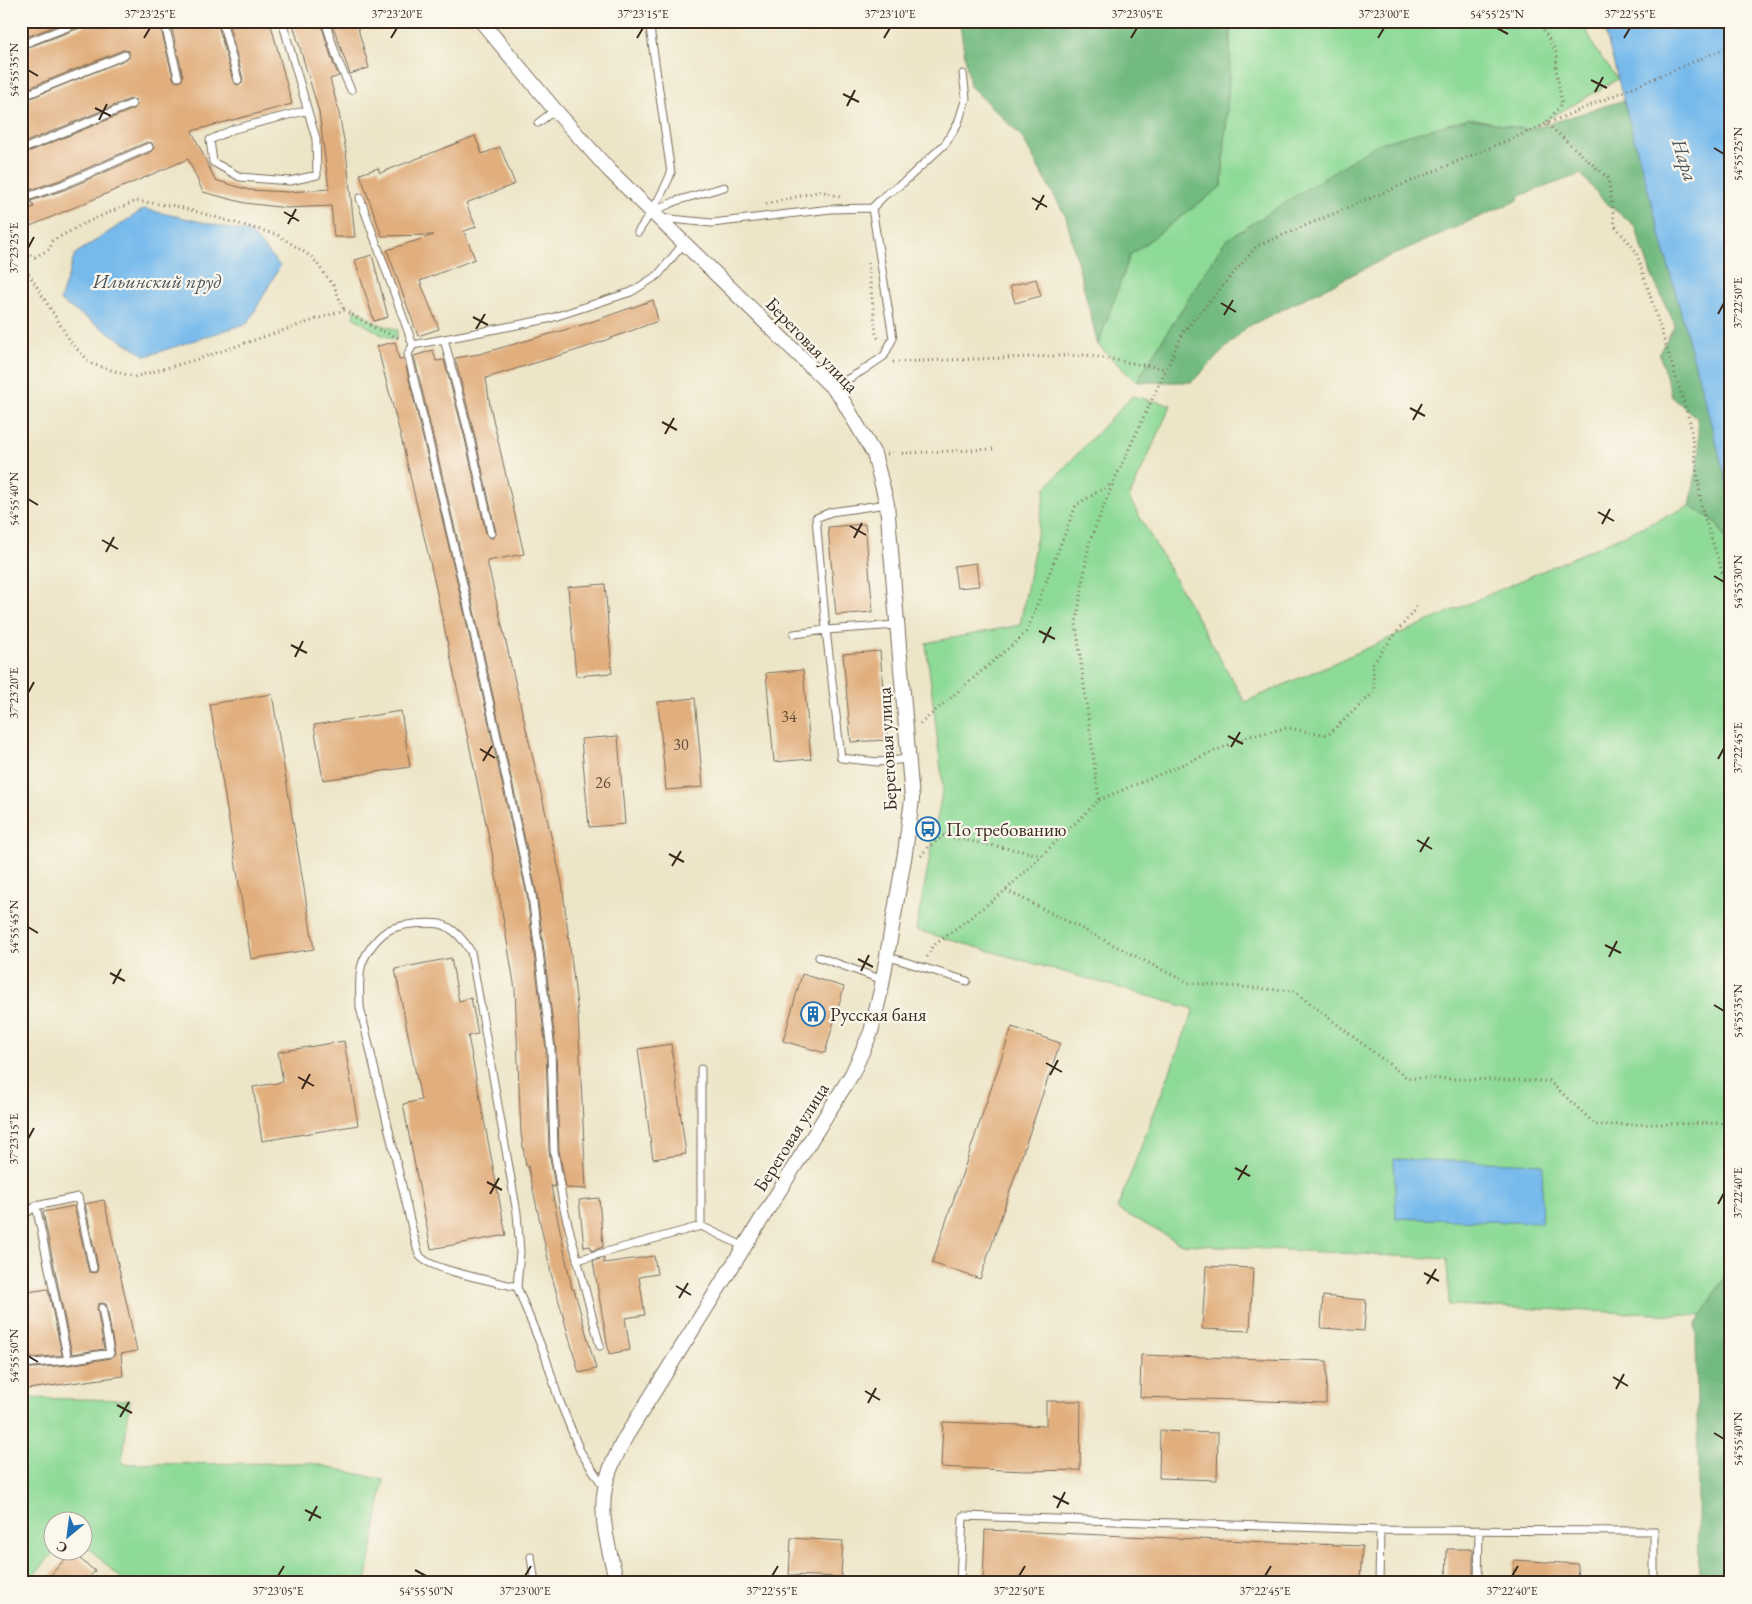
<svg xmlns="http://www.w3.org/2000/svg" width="1752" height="1604" font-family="'EB Garamond',serif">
<rect width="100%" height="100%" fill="#fbf7ec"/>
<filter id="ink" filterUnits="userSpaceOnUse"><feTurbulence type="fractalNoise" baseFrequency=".02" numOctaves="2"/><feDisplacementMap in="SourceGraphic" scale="10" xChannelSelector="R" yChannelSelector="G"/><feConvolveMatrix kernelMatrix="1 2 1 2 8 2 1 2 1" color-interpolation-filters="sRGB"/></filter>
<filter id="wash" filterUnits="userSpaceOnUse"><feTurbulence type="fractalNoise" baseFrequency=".0096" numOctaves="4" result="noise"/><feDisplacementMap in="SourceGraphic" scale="20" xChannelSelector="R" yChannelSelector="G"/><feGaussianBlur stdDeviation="1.12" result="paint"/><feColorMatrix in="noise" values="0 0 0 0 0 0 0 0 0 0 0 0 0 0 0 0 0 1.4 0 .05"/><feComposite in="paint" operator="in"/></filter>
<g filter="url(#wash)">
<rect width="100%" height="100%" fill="#ede5c8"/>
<path fill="#8eda97" stroke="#64825a" d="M1230,21H1583L1595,49L1618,79L1529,130L1469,118L1225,241L1136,382L1098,345L1130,255L1222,186L1230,62Z
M355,308L376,323L398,330L395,340L382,335L354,318Z
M1132,396L1171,405L1129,498L1245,702L1690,506L1715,521L1731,548V1265L1702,1316L1449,1305L1447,1259L1182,1244L1117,1209L1194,1009L916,930L943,787L926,643L1020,625L1046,487Z
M21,1398L130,1400L122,1464L312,1463L384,1480L366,1583H126L83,1543L82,1522H52V1552H54L27,1583H21Z"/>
<path fill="#72ba80" stroke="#56724f" d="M959,21H1230V62L1222,186L1130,255L1098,345L1066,217L1021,136L970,86Z
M1624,100L1731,498V548L1715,521L1690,506L1700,450L1697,418L1672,397L1659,353L1675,325L1651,274L1635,226L1604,201L1581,174L1519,196L1518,200L1390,256L1247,327L1192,382H1136L1225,241L1377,144L1469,118L1529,130Z
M1731,1265V1583H1699L1696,1326Z"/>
<path fill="#76baec" stroke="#587285" d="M1601,21H1731V498L1605,31Z
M144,209L251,233L280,266L248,323L146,356L60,301L75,254Z
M1394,1159L1543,1164L1541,1223L1396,1218Z"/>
<g id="blocks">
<path fill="#e1ae7d" d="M21,21H68L21,39Z
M88,21H159L173,78L175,81L179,82L182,80L183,76L170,21H217L233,81L237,85L242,83L243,79L228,21H270L292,104L192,131L215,180L249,190L289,192L329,189L319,112L292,21H320L333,63L339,76L330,79L338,108L346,151L355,237H334L331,206L287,208L245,203L203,192L188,159L21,230V212L34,207L31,201L64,190L151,152L154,148L152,143L147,142L60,180L27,191L21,178V155L134,109L137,105L136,100L130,99L21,144V102L129,58V51L123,50L21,91V50L85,26Z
M331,21H356L369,68L350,74Z
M475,136L482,154L500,147L515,184L466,203L476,227L464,231L475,259L420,281L439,329L418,336L387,250L434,235L382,236L360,174L378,168L380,173Z
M372,255L388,317L374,321L355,260Z
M1036,279L1041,296L1015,303L1010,286Z
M653,300L658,321L584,348L486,378L490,406L524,554L487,561L562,883L578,1014L586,1189L566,1188L559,1150L556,1049L537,894L470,592L414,356L433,350L436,361L444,360L465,439L486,534L489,538H493L496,535V532L475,437L455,358L479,354L582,325Z
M395,342L399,359L404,358L460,594L527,896L546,1050L549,1151L555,1187L551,1186L572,1289H574L596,1369L579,1373L551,1273L528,1166H526L521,1134L515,989L492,852L433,575L401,437L377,346Z
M865,524L873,612L836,615L828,527Z
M976,563L979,586L957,588L954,566Z
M605,584L612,673L576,676L568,587Z
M880,651L887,740L851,742L843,654Z
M803,670L811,759L774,762L766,673Z
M272,694L314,949L251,959L210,704Z
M695,698L703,787L666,790L658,702Z
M401,711L410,767L323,780L314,725Z
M618,736L625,824L589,827L581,739Z
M451,958L459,1001L471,998L478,1034L468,1036L506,1235L431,1249L403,1104L421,1100L395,969Z
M802,974L844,987L825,1053L783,1041Z
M1012,1027L1060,1043L980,1279L932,1263Z
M344,1041L358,1125L262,1141L253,1087L283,1082L278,1052Z
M671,1044L686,1154L653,1159L638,1049Z
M599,1198L603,1247L591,1251L590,1246L584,1247L579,1200Z
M104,1200L137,1351L121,1354L123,1376L21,1390V1369L69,1365L111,1358L115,1355L107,1307L106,1304L102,1303L98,1304L97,1308L104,1349L72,1354L43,1212L74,1206L88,1269L89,1272L94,1273L97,1272L98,1267L85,1204Z
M654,1256L657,1274L639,1277L645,1315L625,1318L630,1350L609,1354L593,1261L604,1258V1263Z
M1206,1266L1253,1268L1250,1331L1202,1329Z
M48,1289L62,1355L21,1359V1293Z
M1323,1296L1366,1300L1364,1331L1321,1328Z
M1141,1355L1327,1361L1326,1403L1140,1397Z
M1046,1401H1081L1080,1470L1024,1471L941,1467L943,1422L1046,1426Z
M1160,1431L1218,1433L1217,1480L1159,1478Z
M985,1530L1362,1546L1360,1583H983Z
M791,1538L843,1541L841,1577L789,1575Z
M1447,1549H1473V1583H1446Z
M71,1552L95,1571L84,1583H44Z
M1514,1560L1578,1564L1577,1583H1513Z"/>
</g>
</g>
<g filter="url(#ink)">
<use href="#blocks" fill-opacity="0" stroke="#796b5a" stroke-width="1"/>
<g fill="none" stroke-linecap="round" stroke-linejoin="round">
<g stroke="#796b5a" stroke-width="9">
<path id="service" d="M164,21L178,77
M222,21L238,80
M282,21L316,139L317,175L290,181L240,177L213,162L210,140L234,129L308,110
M325,21L338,61L351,90
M21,45L83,21
M21,97L125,55
M538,123L555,110
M21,150L132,104
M360,198L413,345L548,319L631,292L658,275L684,243
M21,199L62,185L149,147
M652,212L676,201L724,187
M660,218L712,223L831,209L872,208L885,195L904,182L946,143L958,123L966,98L963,74
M638,232C651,213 663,194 671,173L649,21
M444,339L470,438L491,533
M413,345L408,354L465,593L532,895L551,1050L554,1151L564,1209L600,1346
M832,388L862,371L884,356L893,338L872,208
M897,625L826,630L841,758L878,762L908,759
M794,634L826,630L816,518L831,512L887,504
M886,956L967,981
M819,957L883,980
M701,1069V1226
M36,1206L68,1360
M21,1217L36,1206L78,1197L93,1268
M577,1260L701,1226L745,1247
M517,1287C498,1282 430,1270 420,1256C417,1251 416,1243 414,1237L360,1007C360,993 358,977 362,964C366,952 379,934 391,929C402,924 428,922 440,924C453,927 465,941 471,952L517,1213L520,1252L517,1287L546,1358L558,1397L580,1451L604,1487
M21,1364L68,1360L110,1353L102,1308
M1380,1530L1654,1531V1583
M531,1557L535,1583
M960,1583L963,1516L1380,1530L1379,1583
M1478,1583L1479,1530"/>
</g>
<g stroke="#796b5a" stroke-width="16">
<path id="minor" d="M481,21L555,110L609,170L839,394L874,454L887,504L912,799L905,853L881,990L871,1032L852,1074L625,1438C617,1454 608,1470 605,1488C599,1519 610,1553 617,1583"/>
</g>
<path stroke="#796b5a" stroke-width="3" stroke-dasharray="1 4" stroke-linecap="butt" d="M1539,21L1557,54L1556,69L1562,104L1546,123L1608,178L1615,226L1636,251L1690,422L1702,509L1731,600
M766,204L821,191L840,197
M21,251L35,257L50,249L52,241L83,224L136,201L176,206L278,235L313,258L335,288L344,310
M21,261L72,344L92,364L134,377L198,359L344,310L377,329L399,338
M868,263L876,333L879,341
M893,362L1086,355L1166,369
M887,454L994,449
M920,724L1026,633L1076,505L1113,483
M1099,800L1250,736L1287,728L1328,735L1374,692L1373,663L1418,605
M921,856L928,847L944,836L1042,855
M1006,890L1188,983L1294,991L1407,1078L1549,1081L1596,1125L1731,1123
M927,957L932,947L1006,890L1099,800L1076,624L1089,543L1113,483L1184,331L1257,246L1731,46"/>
<use href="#service" stroke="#fff" stroke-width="7"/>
<use href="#minor" stroke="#fff" stroke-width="14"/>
</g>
</g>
<path fill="none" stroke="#3b2a1e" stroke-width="2" d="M1497,28L1508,34M144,38L150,28M391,38L397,28M637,38L643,28M884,38L890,28M1131,38L1137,28M1378,38L1384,28M1624,38L1630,28M28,70L38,76M1591,80L1607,88M1595,92L1603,77M843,94L859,102M847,106L855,90M95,108L111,116M99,120L107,104M1714,148L1724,154M1032,198L1047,207M1036,210L1044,195M284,212L299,221M288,224L296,209M28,248L34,237M1221,303L1236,312M1718,314L1724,303M1224,315L1233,300M473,317L488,325M476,329L485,314M1410,408L1425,416M1413,420L1422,404M662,422L677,430M665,434L674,418M28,499L38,505M1598,512L1614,521M1602,524L1610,509M850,526L866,535M854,538L862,523M102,540L118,549M106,552L114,537M1714,576L1724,582M1039,631L1055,639M1043,643L1051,627M291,645L307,653M295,657L303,641M28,693L34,682M1228,736L1243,744M1231,747L1240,732M480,749L495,758M1718,759L1724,748M483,761L492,746M1417,840L1432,849M1420,852L1429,837M669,854L684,862M672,866L681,851M28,927L38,933M1605,945L1621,953M1609,957L1617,941M858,959L873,967M861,971L869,955M110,973L125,981M113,984L121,969M1714,1005L1724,1011M1046,1063L1062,1072M1050,1075L1058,1060M298,1077L314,1086M302,1089L310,1074M28,1139L34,1128M1235,1168L1250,1176M1238,1180L1247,1165M487,1182L502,1190M490,1194L499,1178M1718,1204L1724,1193M1424,1273L1439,1281M1427,1284L1436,1269M676,1286L691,1295M679,1298L688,1283M28,1356L38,1362M1613,1377L1628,1386M1616,1389L1624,1374M865,1391L880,1400M868,1403L876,1388M117,1405L132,1413M120,1417L129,1402M1714,1433L1724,1439M1053,1496L1069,1504M1057,1508L1065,1492M305,1510L321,1518M309,1521L317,1506M415,1570L426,1576M278,1576L284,1566M525,1576L531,1566M772,1576L778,1566M1019,1576L1025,1566M1265,1576L1271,1566M1512,1576L1518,1566"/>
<defs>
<g id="bus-ring" transform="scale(1.25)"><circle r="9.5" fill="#fbf7ec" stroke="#1f6fb2" stroke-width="1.5"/><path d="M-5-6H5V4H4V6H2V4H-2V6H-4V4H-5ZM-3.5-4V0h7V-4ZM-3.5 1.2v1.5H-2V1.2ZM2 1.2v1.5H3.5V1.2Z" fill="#1f6fb2"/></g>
<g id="building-ring" transform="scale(1.25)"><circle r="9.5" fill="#fbf7ec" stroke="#1f6fb2" stroke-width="1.5"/><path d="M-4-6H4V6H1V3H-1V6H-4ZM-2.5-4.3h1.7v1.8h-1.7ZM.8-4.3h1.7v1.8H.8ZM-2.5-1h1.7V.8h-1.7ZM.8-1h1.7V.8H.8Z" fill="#1f6fb2"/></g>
</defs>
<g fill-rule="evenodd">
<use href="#bus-ring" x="928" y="829"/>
<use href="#building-ring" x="813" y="1014"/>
</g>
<g text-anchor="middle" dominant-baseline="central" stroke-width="4.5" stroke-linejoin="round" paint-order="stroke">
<g font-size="16" fill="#644b36">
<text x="789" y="716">34</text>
<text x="681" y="744">30</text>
<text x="603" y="782">26</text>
</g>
<g font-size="19" fill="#3b2a1e" stroke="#fbf7ec">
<text transform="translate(812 345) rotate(46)">Береговая улица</text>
<text transform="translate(887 749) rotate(-93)">Береговая улица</text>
<text transform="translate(791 1137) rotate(-58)">Береговая улица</text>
</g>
<g font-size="19" fill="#3b2a1e" stroke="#fbf7ec" text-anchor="start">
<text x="946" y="829">По требованию</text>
<text x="830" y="1014">Русская баня</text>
</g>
<g font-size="20" font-style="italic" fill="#4d555c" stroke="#fbf7ec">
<text transform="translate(1685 160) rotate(72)">Нара</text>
<text x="157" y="281">Ильинский пруд</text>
</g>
</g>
<rect width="1752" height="1604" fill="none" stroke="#fbf7ec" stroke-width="55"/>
<g transform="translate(68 1536) rotate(209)"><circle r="24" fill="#fbf7ec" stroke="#aea59a"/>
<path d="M0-4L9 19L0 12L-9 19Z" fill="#1f6fb2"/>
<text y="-8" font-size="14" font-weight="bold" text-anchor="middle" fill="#3b2a1e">С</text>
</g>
<rect x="28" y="28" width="1696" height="1548" fill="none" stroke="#3b2a1e" stroke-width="2"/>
<g font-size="12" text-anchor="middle" fill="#3b2a1e">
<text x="150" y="18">37°23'25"E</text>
<text x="397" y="18">37°23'20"E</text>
<text x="643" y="18">37°23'15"E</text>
<text x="890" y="18">37°23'10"E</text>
<text x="1137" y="18">37°23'05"E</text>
<text x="1384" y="18">37°23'00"E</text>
<text x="1497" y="18">54°55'25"N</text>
<text x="1630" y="18">37°22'55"E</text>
<text transform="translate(14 70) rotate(-90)" y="4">54°55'35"N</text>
<text transform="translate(1738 154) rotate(-90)" y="4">54°55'25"N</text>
<text transform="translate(14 248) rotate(-90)" y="4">37°23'25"E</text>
<text transform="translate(1738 303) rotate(-90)" y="4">37°22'50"E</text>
<text transform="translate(14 499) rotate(-90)" y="4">54°55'40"N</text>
<text transform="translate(1738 582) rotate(-90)" y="4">54°55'30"N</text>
<text transform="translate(14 693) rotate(-90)" y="4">37°23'20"E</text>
<text transform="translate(1738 748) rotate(-90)" y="4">37°22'45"E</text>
<text transform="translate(14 927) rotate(-90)" y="4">54°55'45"N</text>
<text transform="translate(1738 1011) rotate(-90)" y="4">54°55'35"N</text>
<text transform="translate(14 1139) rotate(-90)" y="4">37°23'15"E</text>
<text transform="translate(1738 1193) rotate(-90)" y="4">37°22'40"E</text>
<text transform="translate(14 1356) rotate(-90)" y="4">54°55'50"N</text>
<text transform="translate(1738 1439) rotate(-90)" y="4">54°55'40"N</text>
<text x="278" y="1595">37°23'05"E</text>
<text x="426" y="1595">54°55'50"N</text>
<text x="525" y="1595">37°23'00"E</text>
<text x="772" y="1595">37°22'55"E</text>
<text x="1019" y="1595">37°22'50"E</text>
<text x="1265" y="1595">37°22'45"E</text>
<text x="1512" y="1595">37°22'40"E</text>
</g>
</svg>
